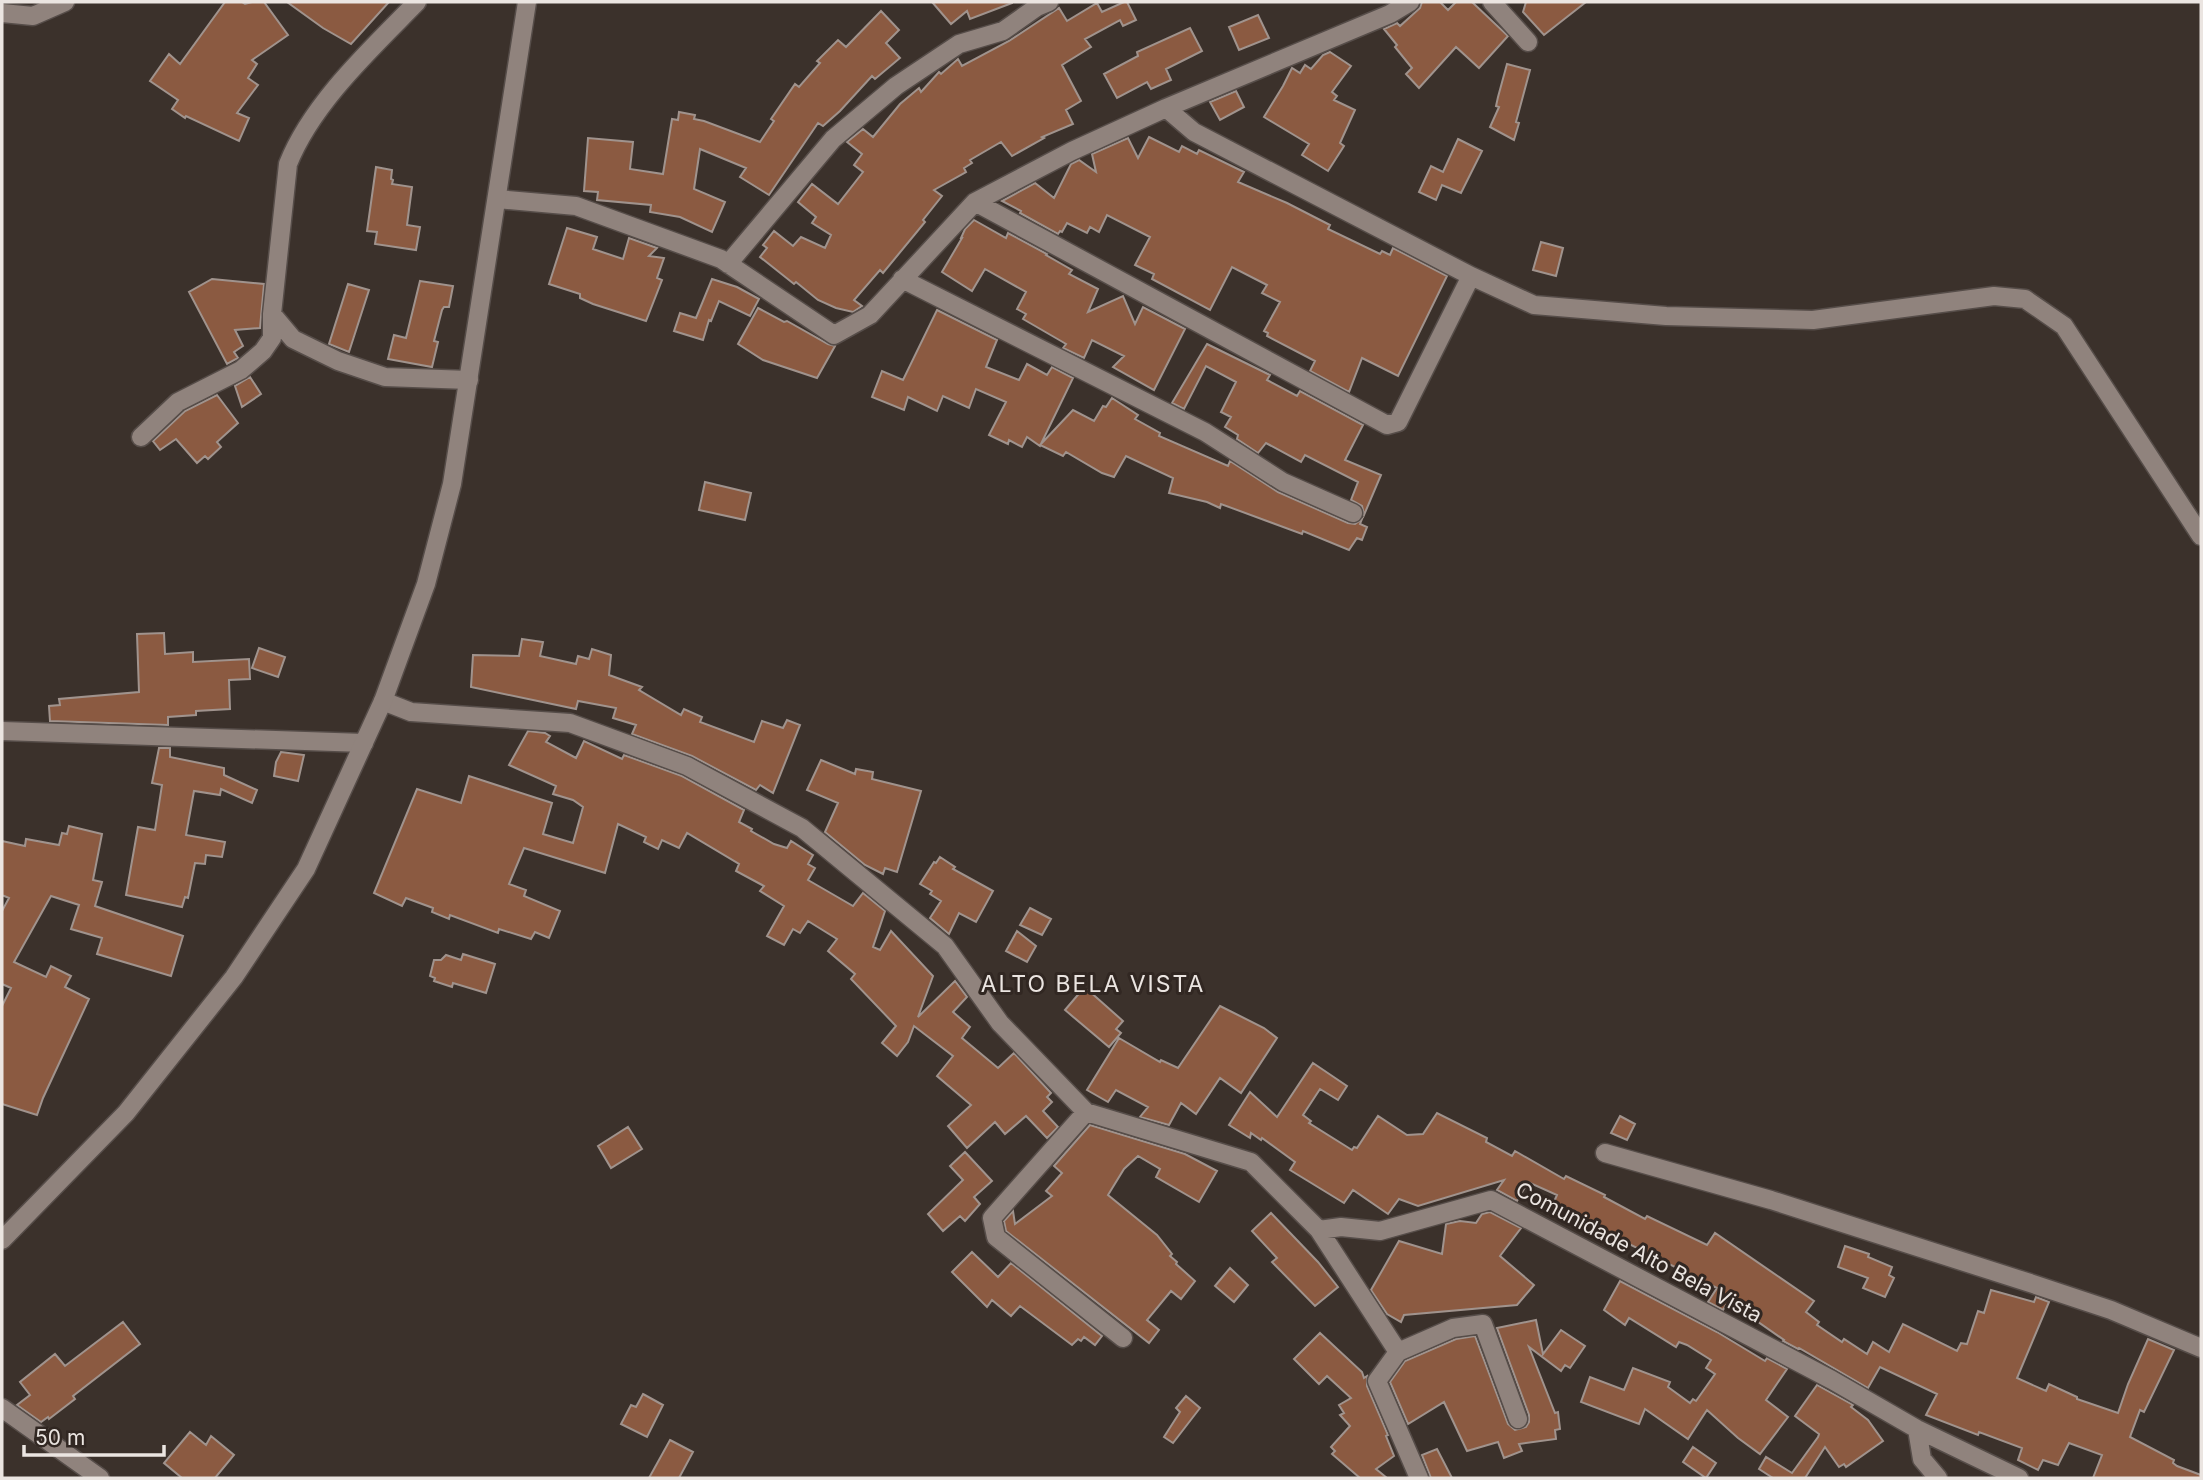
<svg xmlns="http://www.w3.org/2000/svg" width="2203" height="1480" font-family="Inter,sans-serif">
<rect width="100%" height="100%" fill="#3b312b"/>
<path fill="#8b5a41" stroke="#a0938d" stroke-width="2" d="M225,2H242L245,4L252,2H264L288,35L252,60L257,64L248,78L258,85L237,113L249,118L239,141L186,116L185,118L172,109L178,100L150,81L169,54L180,64Z
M287,2H389L351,44L323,28Z
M932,2H1012V3L970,19L967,11L951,24Z
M1124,2H1127L1136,20L1123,26L1120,20L1085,39L1091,47L1062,65L1081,101L1066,110L1073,124L1042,137L1044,138L1012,156L1001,142L970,160L972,163L964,168L966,172L934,190L942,196L923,220L925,222L883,273L880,270L854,300L862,306L853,312L836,308L818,300L796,282L794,284L760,257L767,248L763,245L774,231L793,246L801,237L825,248L831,235L812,223L816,217L798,202L812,184L838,204L863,172L854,165L862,154L847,142L863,129L873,137L900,104L919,88L921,92L939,72L941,74L958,59L962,66L1009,41L1059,8L1067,21L1097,3L1102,12Z
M1422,2H1440L1448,10L1456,2H1472L1508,36L1479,68L1456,47L1419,88L1406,74L1412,68L1395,47L1397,45L1384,29L1397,23L1400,26L1420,8Z
M1526,2H1586L1544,35L1523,12Z
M881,11L899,30L886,43L900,58L875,79L872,76L840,111L823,126L818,123L769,195L740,177L746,168L700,149L694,189L725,202L712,232L680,217L650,212L651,205L597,200L598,192L584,191L588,138L633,142L630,169L663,174L672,119L678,120L679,112L695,115L694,119L704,121L760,142L774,121L771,119L795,84L799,87L820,63L817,61L838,40L846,47Z
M1258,15L1269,38L1239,50L1229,27Z
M1190,28L1202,51L1166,69L1171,80L1151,89L1147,82L1117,98L1104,74L1138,56L1137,52Z
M1330,52L1351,66L1332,92L1337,96L1334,100L1355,110L1340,143L1344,146L1328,171L1302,155L1309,144L1264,117L1283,86L1292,68L1300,73L1305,65L1311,69L1323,55Z
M1507,64L1530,70L1516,122L1519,123L1514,140L1490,127L1499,107L1496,106L1498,97Z
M1236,91L1244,107L1220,120L1210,102Z
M1149,137L1179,152L1182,146L1197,154L1199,150L1244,172L1238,182L1287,203L1330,225L1328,229L1380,254L1382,251L1390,255L1393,248L1447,276L1398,376L1362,358L1349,392L1310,371L1315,361L1267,336L1268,333L1264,331L1280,302L1262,293L1267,285L1232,267L1210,310L1152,279L1154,274L1135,265L1150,237L1107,215L1099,232L1090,227L1087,233L1067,223L1062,232L1060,231L1058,234L1020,213L1021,211L1002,201L1035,183L1054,198L1071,164L1079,160L1096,172L1092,154L1128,138L1138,158Z
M1458,139L1482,151L1461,193L1442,185L1436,200L1419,192L1431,166L1443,172Z
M376,167L392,170L391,179L393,180L392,184L412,187L407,225L420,227L416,250L375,244L377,232L367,231Z
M974,220L1006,238L1008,233L1047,254L1046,255L1072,270L1069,274L1098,289L1088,312L1123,296L1135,324L1143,307L1185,329L1154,390L1113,367L1124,356L1092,340L1084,358L1063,348L1066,344L1061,341L1023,319L1026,314L1017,309L1026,292L985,269L972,291L942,272L962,238H961L965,229Z
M567,228L597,237L593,249L623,259L629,238L657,248L649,256L664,258L657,278L662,280L646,321L593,304L580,298V294L549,284Z
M1541,242L1563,248L1556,276L1533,270Z
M212,279L264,284L260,328L235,330L243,346L234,352L238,358L227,364L189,292Z
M712,279L737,287L759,299L750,316L719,301L711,321L709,320L703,340L674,331L680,313L696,318Z
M420,281L453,286L449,307H444L442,310L434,341L438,342L432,367L388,359L394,335L406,338Z
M348,284L369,290L349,352L329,344Z
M758,308L784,322L787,321L828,344L835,346L817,378L763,360L738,344Z
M937,310L997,340L986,367L1019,380L1027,364L1047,375L1052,367L1073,378L1040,446L1027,437L1022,447L1009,440L1008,444L989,435L1006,402L976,389L969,408L943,396L937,411L908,397L904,410L872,397L882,371L903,380Z
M1207,344L1270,375L1267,380L1297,396L1300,391L1363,425L1345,460L1381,475L1364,515L1362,506L1351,500L1358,482L1305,455L1301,462L1266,443L1258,453L1237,439L1238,435L1225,427L1231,417L1221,412L1236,382L1206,366L1184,409L1172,403Z
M250,377L261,394L242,407L235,386Z
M217,395L238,423L217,442L221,447L208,459L205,456L197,463L176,439L160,450L153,441L185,411Z
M1112,398L1138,415L1135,419L1160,433L1159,436L1228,466L1230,461L1278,492L1348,523L1355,524L1362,519L1360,524L1367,527L1362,540L1357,538L1349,550L1303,531L1302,534L1221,504L1220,508L1207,502L1169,493L1173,478L1126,456L1114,477L1102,473L1066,452L1063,456L1040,445L1073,410L1094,421L1103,406L1106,407Z
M705,482L751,493L745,520L699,510Z
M164,633L165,654L193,652V662L249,659L250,679L229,680L230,709L196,711V715L168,717V725L50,721L49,706L60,705L59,699L139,692L137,634Z
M522,639L543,642L540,656L576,664L578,656L589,659L592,649L611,655L609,675L642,687L639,690L681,715L684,709L702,717L700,722L754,742L762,721L783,728L787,720L800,725L773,793L760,785L756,790L692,756L632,734L636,725L613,718L616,708L578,701L576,709L471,687L473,655L519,656Z
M259,648L285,657L278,677L252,668Z
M528,731L545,733L550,736L546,742L576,758L584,741L622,759L624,755L682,776L744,810L739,822L752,829L751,831L774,844L787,848L791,841L813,855L808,864L815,868L808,880L853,906L863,893L885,911L873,947L880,950L891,931L933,976L918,1017L955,981L967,997L953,1012L970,1027L962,1038L998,1068L1014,1053L1051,1093L1047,1097L1052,1102L1043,1111L1058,1127L1047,1138L1026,1116L1005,1134L995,1122L967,1148L948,1126L971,1105L937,1076L953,1056L914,1026L908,1042L897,1056L882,1043L896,1026L851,979L855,974L828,951L837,939L808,921L800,933L793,929L784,945L767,936L784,906L760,891L764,886L736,871L739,864L687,833L679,848L662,840L658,849L644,842L646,837L618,824L605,873L524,848L509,884L526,890L524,896L560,911L549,938L535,932L531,939L499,929L498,933L450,915L449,919L432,912L433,908L406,898L402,906L374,893L417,789L461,803L469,776L552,803L543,834L573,843L583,807L573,800L553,794L556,786L509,765Z
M159,748H170V757L224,768V775L257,790L252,803L221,789L220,795L194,791L186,835L225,842L222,857L206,855L205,864L195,863L188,898L185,897L182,907L126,895L138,827L155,830L162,785L152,783Z
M281,752L304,755L298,781L274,776L276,762Z
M821,760L855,774L856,769L873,772L872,779L921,791L897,872L885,868L883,874L865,865L825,832L838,803L807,790Z
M69,826L102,834L93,880L102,882L95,906L183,936L171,976L97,954L102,938L71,929L79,905L51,896L14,962L46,977L51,966L71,976L65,987L89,999L43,1098L37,1115L2,1104V1006L11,988L2,984V911L9,898L2,895V841L25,846L26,839L59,845L62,833L67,834Z
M940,857L955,867L953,869L993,891L976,922L959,913L949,934L930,918L941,901L930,894L932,891L920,884L934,862L936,863Z
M1030,908L1051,919L1042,935L1020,925Z
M1017,931L1036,946L1027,962L1006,951Z
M463,954L495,964L486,993L453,983L452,987L434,981L435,978L430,976L434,960H441L446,955L461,960Z
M1082,990H1088L1123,1021L1116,1029L1121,1033L1109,1047L1065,1010Z
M1220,1006L1264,1028L1277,1038L1241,1093L1220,1078L1196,1114L1181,1103L1169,1125L1140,1117L1148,1107L1116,1090L1108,1102L1087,1090L1119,1038L1160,1062L1161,1060L1178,1068Z
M1313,1063L1347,1086L1338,1100L1320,1089L1303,1115L1311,1121L1309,1123L1352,1150L1354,1147L1357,1148L1378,1116L1407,1135L1423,1134L1437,1113L1487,1138L1486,1142L1512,1156L1515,1151L1564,1179L1566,1176L1605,1195L1604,1197L1645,1219L1647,1216L1707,1245L1715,1233L1814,1301L1806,1312L1819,1322L1817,1325L1842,1342L1844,1339L1867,1354L1873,1342L1889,1352L1903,1324L1957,1351L1961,1343L1967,1344L1978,1311L1984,1313L1991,1290L2034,1302L2036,1297L2049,1302L2017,1378L2046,1391L2049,1384L2077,1397V1399L2118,1413L2128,1384L2148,1339L2174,1350L2144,1412L2140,1410L2130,1437L2174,1460L2173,1463L2177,1466L2201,1475V1478H2093L2102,1455L2069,1443L2058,1465L2043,1460L2038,1470L2018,1460L2022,1448L1979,1432L1978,1435L1926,1415L1937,1394L1880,1367L1868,1388L1799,1348L1798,1349L1783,1341L1784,1340L1738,1308L1726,1305L1723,1310L1708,1302L1717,1288L1565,1212L1553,1204L1557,1195L1528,1182L1517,1201L1497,1190L1504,1180L1418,1206L1399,1199L1388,1214L1353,1190L1344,1203L1290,1170L1295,1162L1262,1138L1261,1140L1251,1133L1250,1138L1229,1125L1250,1092L1277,1117Z
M1620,1116L1635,1124L1627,1140L1611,1133Z
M1090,1125L1185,1154L1217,1171L1199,1202L1156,1177L1160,1169L1138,1156L1124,1169L1108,1195L1157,1235L1172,1254L1170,1256L1177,1262L1176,1264L1195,1281L1181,1299L1171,1291L1147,1320L1159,1330L1149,1343L1006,1231L1004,1221L1013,1211L1015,1224L1052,1196L1046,1191L1062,1173L1054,1166Z
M628,1127L642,1149L611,1168L598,1146Z
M965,1152L992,1181L974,1197L980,1204L965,1221L960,1216L943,1231L928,1214L963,1180L950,1166Z
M1490,1212L1521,1228L1500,1256L1534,1285L1517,1305L1404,1315L1401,1322L1387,1314L1371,1290L1399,1241L1442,1254L1446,1224L1460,1221L1476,1223L1482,1214Z
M1271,1213L1318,1262L1338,1287L1315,1306L1272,1262L1277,1258L1252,1231Z
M1845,1246L1869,1254L1868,1257L1892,1267L1889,1275L1894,1278L1885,1297L1863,1288L1868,1278L1838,1267Z
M972,1252L998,1277L1011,1263L1102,1336L1095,1345L1084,1337L1081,1341L1078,1339L1072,1345L1020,1306L1011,1316L992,1300L987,1307L952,1272Z
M1230,1268L1248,1285L1234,1302L1215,1286Z
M1620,1281L1717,1332L1765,1361L1767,1358L1787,1369L1766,1400L1788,1417L1760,1454L1738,1438L1707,1410L1688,1439L1645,1409L1639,1424L1581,1402L1590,1377L1624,1390L1633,1368L1670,1382L1668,1387L1690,1403L1693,1399L1696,1401L1715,1374L1706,1368L1711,1360L1687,1345L1679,1342L1676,1347L1629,1318L1625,1325L1604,1310Z
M1536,1320L1543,1354L1561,1330L1585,1346L1570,1368L1565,1365L1561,1371L1529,1347L1555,1413L1558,1412L1560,1429L1555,1430L1556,1439L1519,1444L1522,1451L1504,1458L1498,1442L1467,1451L1444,1402L1408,1424L1390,1382L1405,1361L1456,1339L1475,1336L1508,1424L1515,1430L1526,1427L1529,1422V1415L1497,1328Z
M123,1322L140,1344L73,1396L75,1399L49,1419L48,1417L41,1422L17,1405L30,1395L20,1382L55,1354L65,1366Z
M1320,1333L1362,1372L1364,1378L1367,1376V1386L1388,1435L1386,1436L1394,1456L1376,1469L1387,1478H1360L1332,1454L1335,1451L1331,1447L1350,1426L1340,1415L1344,1413L1339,1405L1351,1398L1327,1376L1319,1384L1294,1359Z
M1817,1385L1853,1405L1851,1407L1868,1420L1883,1441L1846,1467L1844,1464L1839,1467L1825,1447L1805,1478H1773L1759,1469L1766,1457L1792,1473L1818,1437L1819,1434L1795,1416Z
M643,1394L663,1405L647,1437L621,1424L631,1405L636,1407Z
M1186,1396L1200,1408L1173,1443L1164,1437L1180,1412L1176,1408Z
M190,1432L206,1445L211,1436L234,1455L215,1478H182L164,1463Z
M670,1440L693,1452L679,1478H649Z
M1693,1447L1716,1463L1706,1478L1683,1462Z
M1437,1449L1452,1478H1431L1422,1455Z"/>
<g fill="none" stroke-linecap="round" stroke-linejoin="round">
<g stroke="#564d49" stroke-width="21">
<path id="street" d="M1492,2L1528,42
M2,13L33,16L65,2
M497,199L576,206L721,259L834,335L870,315L975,202L1072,151L1166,108L1390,14L1410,2
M975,202L1387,425L1398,422L1471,276L1194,132L1166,108
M728,264L833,139L896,86L959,44L1003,31L1037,7L1049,2
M1471,276L1534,305L1666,316L1813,320L1994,296L2025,299L2064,326L2201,536
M902,279L1205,432L1283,482L1353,513
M272,314L293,339L338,361L385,377L469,380
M141,437L178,402L241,370L263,351L272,338V314L288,164C312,103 372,48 417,2
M383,701L411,712L570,723L687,766L802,828L945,946L1000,1023L1086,1112L1251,1162L1319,1230L1341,1227L1380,1231L1491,1200L1832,1380L1917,1429L2019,1478
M2,731L364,743
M1086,1112L992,1218L996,1237L1123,1338
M1605,1153L1771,1200L2033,1284L2111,1310L2201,1348
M1319,1230L1398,1352
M2,1408L100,1478
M1917,1429L1922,1459L1938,1478
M1419,1478L1377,1381L1398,1352L1453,1328L1483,1324L1518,1419"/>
</g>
<g stroke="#564d49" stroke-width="21">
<path id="secondary" d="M2,1240L126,1113L234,977L306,869L383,701L426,584L452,484L527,2"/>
</g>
<use href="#street" stroke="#90837d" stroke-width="18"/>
<use href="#secondary" stroke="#90837d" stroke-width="18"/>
</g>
<g text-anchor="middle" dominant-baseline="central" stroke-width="6" stroke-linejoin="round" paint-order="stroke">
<g font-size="21" fill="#ebe5e1" stroke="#312722">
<text transform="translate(1639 1252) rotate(28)">Comunidade Alto Bela Vista</text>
</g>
<g font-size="23" letter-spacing="2" fill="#ebe5e1" stroke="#312722">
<text x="1093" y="984">ALTO BELA VISTA</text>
</g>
</g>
<rect width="2203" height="1480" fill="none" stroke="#ebe5e1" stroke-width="7"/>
<path d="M24 1445v10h140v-10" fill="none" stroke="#ebe5e1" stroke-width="3.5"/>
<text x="35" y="1445" font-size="21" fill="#ebe5e1" stroke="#312722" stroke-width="5" paint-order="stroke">50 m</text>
</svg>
